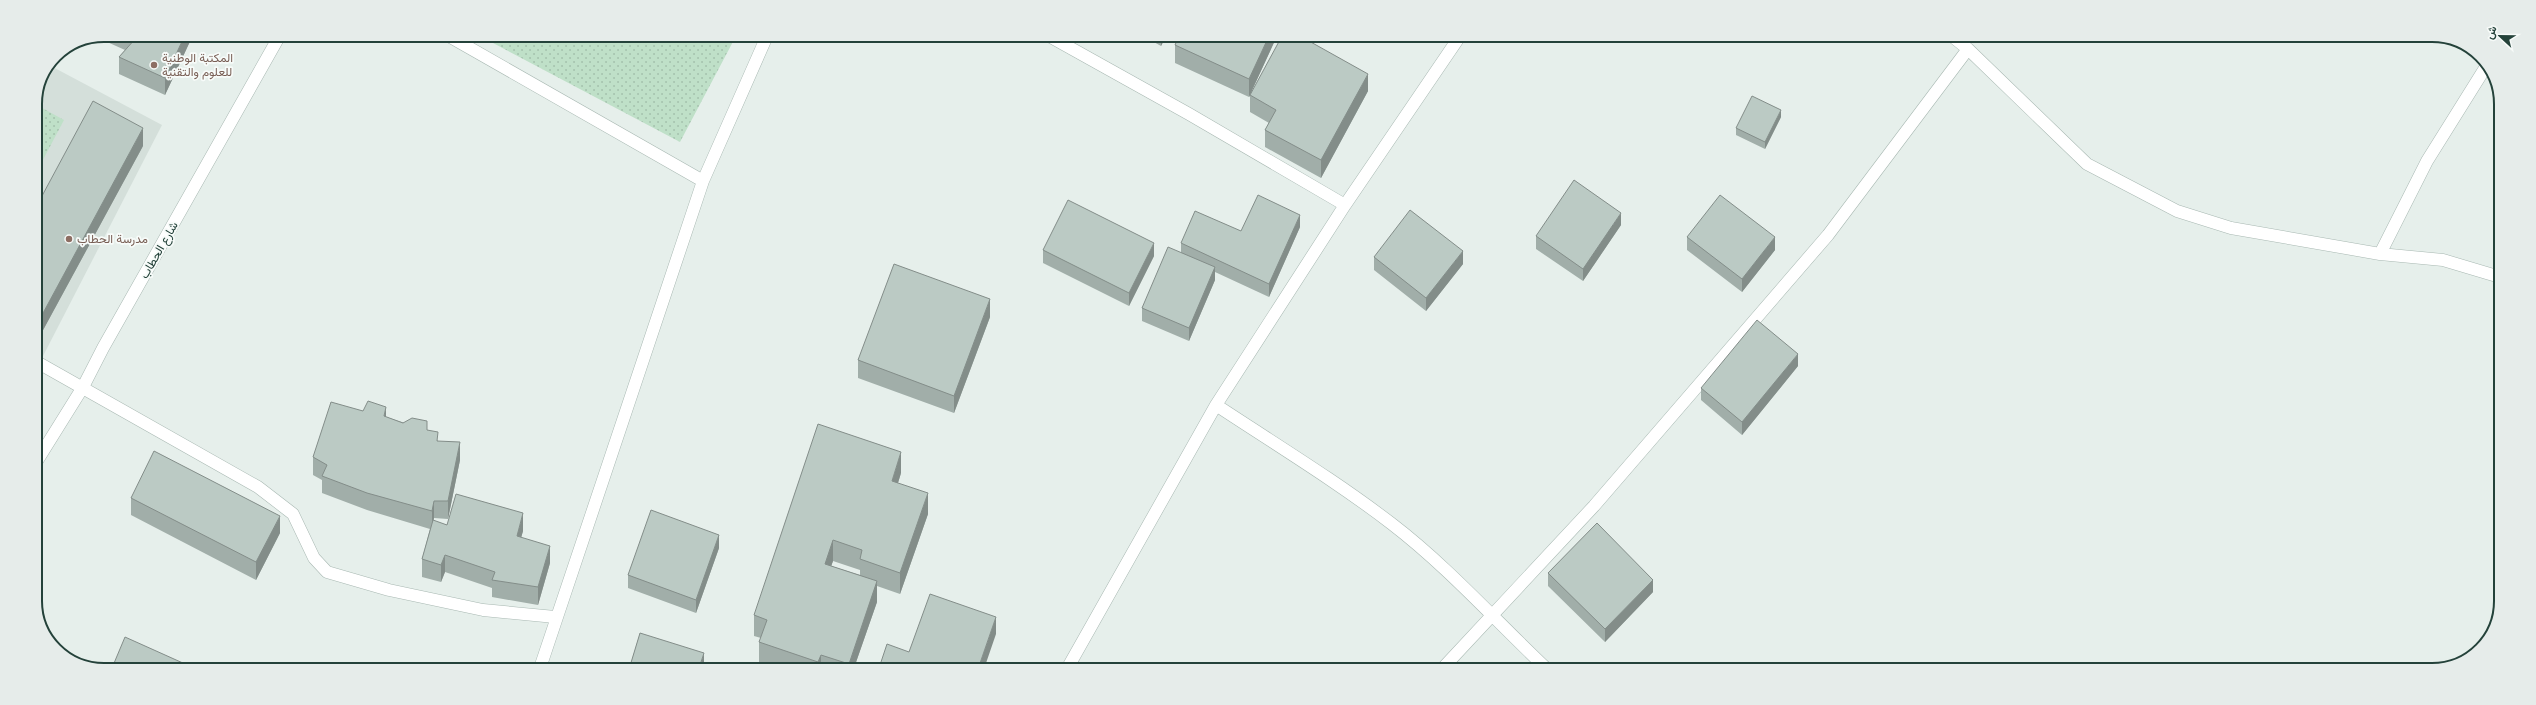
<svg xmlns="http://www.w3.org/2000/svg" width="2536" height="705" font-family="'Varela Round',Vazirmatn,sans-serif">
<defs>
<pattern id="park-dots" width="8" height="8" patternUnits="userSpaceOnUse"><rect width="8" height="8" fill="#bfe0c8"/><path d="M2 2h.1M6 6h.1" fill="none" stroke="#a4c1ad" stroke-width="1.8" stroke-linecap="round"/></pattern>
</defs>
<rect width="100%" height="100%" fill="#e6efeb"/>
<path fill="#d4dfda" d="M49,65L162,125L43,356L35,352V104L40,77Z"/>
<path fill="url(#park-dots)" d="M478,35L736,36L680,142Z
M35,104L64,120L35,175Z"/>
<g fill="none" stroke-linecap="round" stroke-linejoin="round">
<g stroke="#a8b8b2" stroke-width="13">
<path id="minor" d="M447,35L703,181
M1049,36L1189,114L1345,205
M1953,37L1968,49L2087,164L2177,211L2231,228L2380,254L2443,260L2500,277
M2380,254L2427,161L2487,65
M35,361L258,487L293,514L314,558L327,572L389,590L483,610L555,617
M1216,405C1275,444 1336,481 1392,524C1448,567 1496,621 1547,669
M35,464L83,387L103,348L280,35
M540,668L703,181L767,36
M1067,669L1216,405L1345,205L1460,36
M1442,669L1594,506L1828,235L1968,49"/>
</g>
<use href="#minor" stroke="#fff" stroke-width="12"/>
</g>
<path fill="#a1aea9" fill-rule="evenodd" d="M104,35H193L165,95L119,74V57L125,50L96,37Z
M1143,36H1166L1161,46Z
M1179,36H1277L1252,90L1368,91L1321,178L1265,147V130L1269,123L1250,112V96L1249,97L1175,63V45Z
M1781,117L1765,149L1736,135V128Z
M143,146L42,332L35,329V209Z
M1621,225L1583,281L1536,249V236Z
M1300,227L1269,297L1215,272V280L1189,341L1142,321V308L1181,253V243L1241,231Z
M1687,237L1775,250L1742,292L1687,250Z
M1043,250L1154,256L1129,306L1043,263Z
M1374,257L1463,264L1426,311L1374,270Z
M990,317L954,413L858,378V360Z
M1798,366L1742,435L1701,400V388Z
M386,417L427,430L438,441L460,460L448,519L434,518L433,521L447,525L523,531L521,537L550,563L538,605L492,597V588L445,572L441,582L422,577V559L430,529L367,510L322,493V480L313,475V457Z
M901,473L898,483L928,514L900,594L877,586V602L854,668H775L759,663V642L761,638L754,636V615ZM833,561L860,570V575L831,566Z
M131,498L280,533L256,580L131,515Z
M719,548L696,613L628,588V575Z
M1548,573L1653,592L1605,642L1548,586Z
M640,633L704,666L703,668H630V666Z"/>
<path fill="#838d89" d="M185,35H193L165,95V78Z
M1161,36H1166L1161,46Z
M1269,36H1277L1249,97V79Z
M1368,74V91L1321,178V160Z
M1781,110V117L1765,149V142Z
M143,128V146L42,332V315Z
M1621,213V225L1583,281V269Z
M1300,215V227L1269,297V284Z
M1775,237V250L1742,292V279Z
M1154,243V256L1129,306V293Z
M1463,251V264L1426,311V298Z
M1215,267V280L1189,341V328Z
M990,299V317L954,413V396Z
M1798,354V366L1742,435V422Z
M386,407V424L384,416Z
M460,442V460L448,519V501Z
M901,452V473L892,502V481Z
M928,493V514L900,594V573Z
M434,501V518L432,529V511Z
M523,513V531L517,553V536Z
M280,516V533L256,580V562Z
M719,535V548L696,613V600Z
M833,540V561L825,584V564Z
M550,546V563L538,605V587Z
M445,555V572L441,582V565Z
M1653,580V592L1605,642V629Z
M877,581V602L854,668H849V664Z
M996,617V634L984,669H978Z
M704,653V666L703,668H699Z
M821,655V668H818V662Z"/>
<path fill="#bbcac4" stroke="#838d89" d="M131,35H185L165,78L119,57L136,38Z
M1179,36H1269L1249,79L1175,45Z
M1282,36H1300L1368,74L1321,160L1265,130L1276,110L1250,95Z
M1752,96L1781,110L1765,142L1736,128Z
M93,101L143,128L42,315L35,311V209Z
M1574,180L1621,213L1583,269L1536,236Z
M1258,195L1300,215L1269,284L1181,243L1195,211L1241,231Z
M1720,195L1775,237L1742,279L1687,237Z
M1068,200L1154,243L1129,293L1043,250Z
M1410,210L1463,251L1426,298L1374,257Z
M1168,247L1215,267L1189,328L1142,308Z
M894,264L990,299L954,396L858,360Z
M1757,320L1798,354L1742,422L1701,388Z
M368,401L386,407L384,416L403,423L412,418L427,421V430L438,432L437,441L460,442L448,501H434L432,511L367,493L322,476L327,465L313,457L331,402L363,411Z
M818,424L901,452L892,481L928,493L900,573L860,559L862,550L833,540L825,564L877,581L849,664L821,655L818,662L759,642L767,620L754,615Z
M154,451L280,516L256,562L131,498Z
M456,494L523,513L517,536L550,546L538,587L492,580L495,572L445,555L441,565L422,559L433,520L447,525Z
M651,510L719,535L696,600L628,575Z
M1597,523L1653,580L1605,629L1548,573Z
M930,594L996,617L978,669L879,668L887,644L909,652Z
M640,633L704,653L699,668L688,665L687,668H637L630,666Z
M125,637L194,668H112Z"/>
<g fill="#8d6e63" stroke="#f7fbf9" stroke-width="1.5">
<circle cx="154" cy="65" r="4"/>
<circle cx="69" cy="239" r="4"/>
</g>
<g text-anchor="middle" dominant-baseline="central" stroke-width="3.5" stroke-linejoin="round" paint-order="stroke">
<g font-size="12" fill="#785e54" stroke="#f7fbf9" text-anchor="start">
<text x="162" y="58">المكتبة الوطنية<tspan x="162" dy="14">للعلوم والتقنية</tspan></text>
<text x="77" y="239">مدرسة الحطاب</text>
</g>
<g font-size="12" fill="#24423a" stroke="#f7fbf9">
<text transform="translate(159 250) rotate(-60)">شارع الحطاب</text>
</g>
</g>
<path d="M0 0H2536V705H0ZM104 42H2432A62 62 0 0 1 2494 104V601A62 62 0 0 1 2432 663H104A62 62 0 0 1 42 601V104A62 62 0 0 1 104 42Z" fill="#e6ecea" fill-rule="evenodd"/>
<path fill="none" stroke="#24423a" stroke-width="2" d="M104 42H2432A62 62 0 0 1 2494 104V601A62 62 0 0 1 2432 663H104A62 62 0 0 1 42 601V104A62 62 0 0 1 104 42Z"/>
<g transform="translate(2500 36) rotate(292)" stroke="#f7fbf9" stroke-width="3" paint-order="stroke">
<path d="M0-3L7 15L0 10L-7 15Z" fill="#24423a"/>
<text y="-6" font-size="11" font-weight="bold" text-anchor="middle" fill="#24423a">ش</text>
</g>
</svg>
